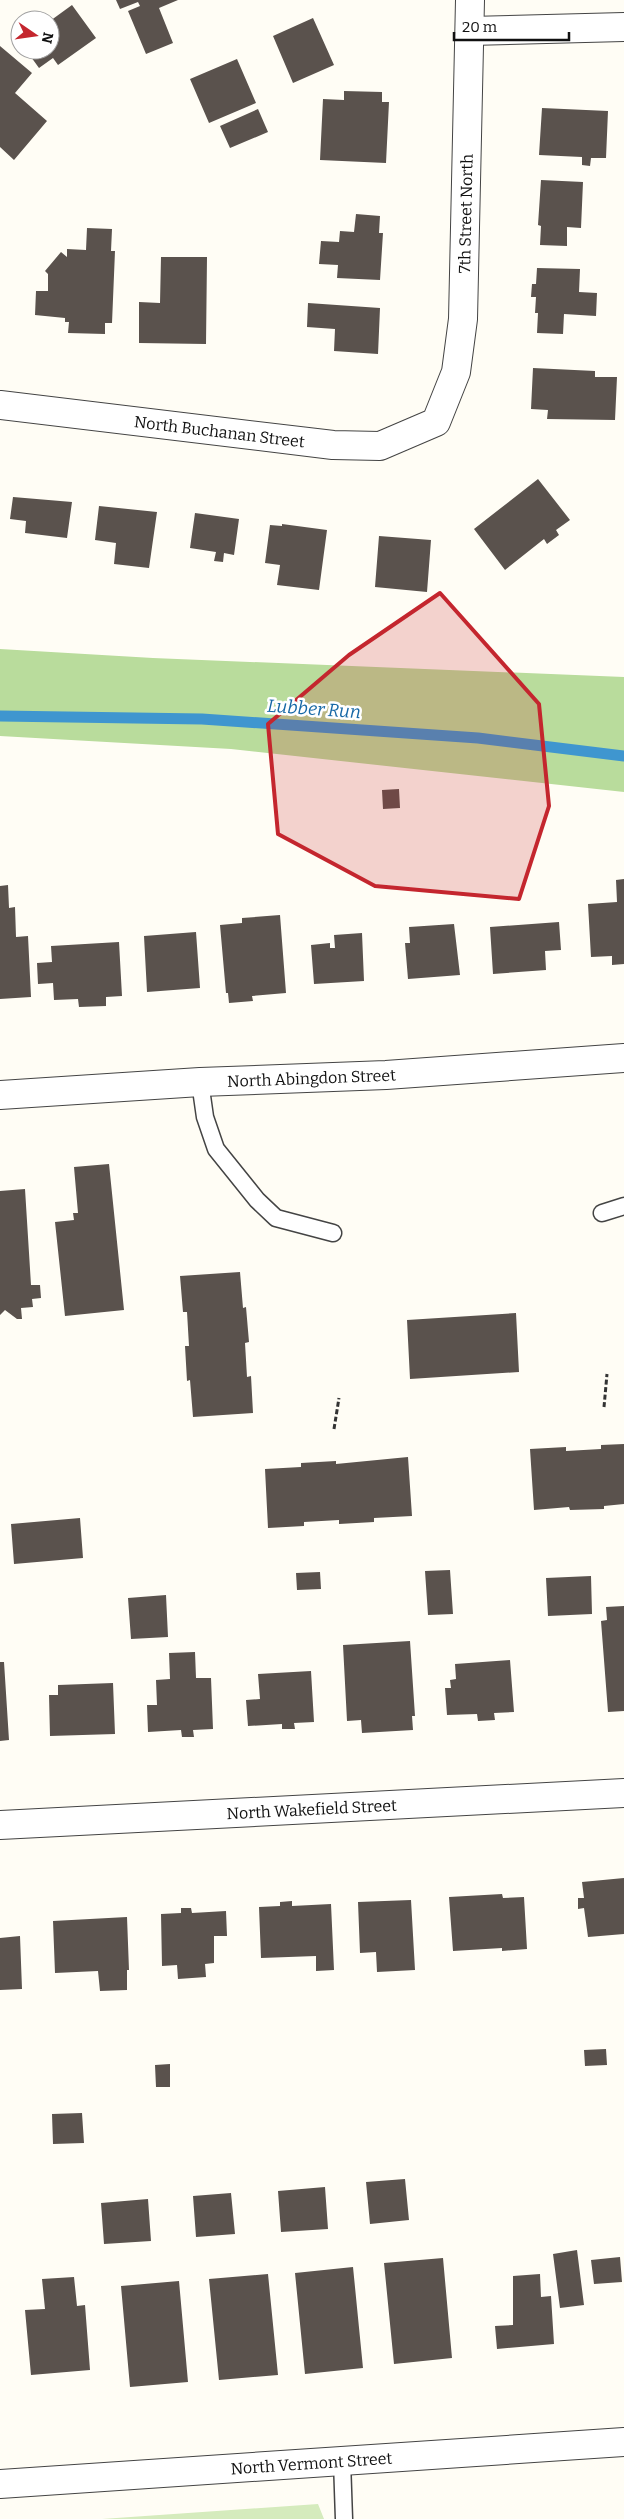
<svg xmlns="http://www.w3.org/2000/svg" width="624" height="2519" font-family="Bitter,serif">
<rect width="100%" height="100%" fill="#fffdf5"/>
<path fill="#d5ebbd" d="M318,2504L324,2519H102Z"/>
<path fill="#b9dc9c" d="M0,649L153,658L624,677V792L231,749L0,736Z"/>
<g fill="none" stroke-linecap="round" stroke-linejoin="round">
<path stroke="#3f96cf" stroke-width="11" d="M0,716L202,719L478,738L624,756"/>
</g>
<path fill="#5a524d" d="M116,0H178L159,8L173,43L146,54L128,11L140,6L138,2L120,9Z
M72,5L96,38L58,65L53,58L39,68L26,50H50V21Z
M313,18L334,65L293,83L273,36Z
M0,46L32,73L15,93L47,121L14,160L0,147Z
M237,59L256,103L209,123L190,79Z
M344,91L382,92V102H389L386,163L320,160L323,99L344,100Z
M542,108L608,111L606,158H591L590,166L582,165V157L539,155Z
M258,109L268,132L230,148L220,126Z
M541,180L583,182L581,228L567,227V246L540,245L541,226L538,225Z
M356,214L380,216L379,233H383L380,280L337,278L338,265L319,264L321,241L339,242L340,231L354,232Z
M87,228L112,229L111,251H115L112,323H105V334L68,333L69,322H65V318L35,315L36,291H48V274L45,271L61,252L67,257V249L86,250Z
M161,257H207L206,344L139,343V302L160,303Z
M537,268L580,269L579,292L597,293L596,316L564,314L563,334L537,333L538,313H535L536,297H531L532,284H536Z
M308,303L380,308L378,354L334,351L335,329L307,327Z
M533,368L595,371V377H617L615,420L547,419L548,410L531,409Z
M538,479L570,520L556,530L559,535L547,544L544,539L505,570L474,529Z
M13,497L72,502L67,538L25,533L26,521L10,519Z
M99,506L157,512L149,568L114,564L116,543L95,540Z
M195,513L239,519L234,555L224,553L223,562L214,561L216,552L190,548Z
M282,524L327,530L319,590L277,585L280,565L265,563L270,525L282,526Z
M379,536L431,540L427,592L375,587Z
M399,789L400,808L383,809L382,790Z
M624,879V964L612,965V956L591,957L588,904L617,902L616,880Z
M8,885L9,908L15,907L16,937L28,936L31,997L0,999V886Z
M280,915L286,993L252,996L253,1001L229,1003L228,993H226L220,925L242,923V918Z
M559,922L561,950L545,951L546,970L493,974L490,927Z
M454,924L460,975L408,979L405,943H410L409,927Z
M196,932L200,988L147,992L144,936Z
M362,933L364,981L314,984L311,945L330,943V948H335L334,935Z
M119,942L122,996L106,997V1006L79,1007L78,999L54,1000L53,983L38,984L37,963L52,962L51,946Z
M109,1164L124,1310L65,1316L55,1222L74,1220L73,1213H78L74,1167Z
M25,1189L31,1285H40L41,1298L32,1299L33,1307L21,1308L22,1319H17L5,1310L0,1315V1191Z
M240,1272L243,1308L246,1307L249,1342L245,1343L247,1377L251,1376L253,1413L193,1417L190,1380L187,1381L185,1346H189L187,1312H183L180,1276Z
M516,1313L519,1372L410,1379L407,1320Z
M624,1444V1504L604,1506V1509L570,1510L569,1507L534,1510L530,1449L566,1447V1451L601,1449V1445Z
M408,1457L412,1516L374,1518V1522L339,1524V1520L304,1522V1526L268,1528L265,1469L301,1467V1463L336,1461V1464Z
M80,1518L83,1558L14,1564L11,1524Z
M450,1570L453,1614L428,1615L425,1571Z
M320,1572L321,1589L297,1590L296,1573Z
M591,1576L592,1614L548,1616L546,1578Z
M166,1595L168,1637L131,1639L128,1598Z
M624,1606V1711L608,1712L601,1621L607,1620L606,1607Z
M410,1641L415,1716H412L413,1730L362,1733L361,1720L347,1721L343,1645Z
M195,1652L196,1678H211L213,1729L193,1730L194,1737H182L181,1730L148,1732L147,1705H157L156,1680L170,1679L169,1653Z
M510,1660L514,1712L494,1713L495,1720L478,1721L477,1714L447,1715L445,1688H451L450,1680L456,1679L455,1664Z
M0,1662H4L9,1740L0,1741Z
M311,1671L314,1722L294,1723L295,1729H282V1724L248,1726L246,1700L260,1699L258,1674Z
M113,1683L115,1734L50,1736L49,1695H58V1685Z
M624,1878V1934L588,1937L584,1908L578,1909V1898H584L582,1882Z
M502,1894L503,1898L524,1897L527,1949L502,1951V1948L453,1951L449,1897Z
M411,1900L415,1970L377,1972L376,1952L360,1953L358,1902Z
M292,1901V1906L331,1904L334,1970L316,1971V1956L261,1958L259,1907L280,1906V1902Z
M181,1908H191L192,1913L226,1911L227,1936H214V1963L205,1964L206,1977L178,1979L177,1965L162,1966L161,1914L181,1913Z
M127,1917L129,1970H127V1990L100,1991L98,1971L55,1973L53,1921Z
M20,1936L22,1989L0,1990V1938Z
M606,2049L607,2065L585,2066L584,2050Z
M170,2064V2087H156L155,2065Z
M82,2113L84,2143L53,2144L52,2114Z
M405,2179L409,2220L370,2224L366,2182Z
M325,2187L328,2229L281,2232L278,2191Z
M231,2193L235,2234L196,2237L193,2196Z
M148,2199L151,2241L104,2244L101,2203Z
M577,2250L584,2305L560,2308L553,2254Z
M620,2257L622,2282L594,2284L591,2260Z
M443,2258L452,2358L394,2364L384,2263Z
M353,2267L363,2368L305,2374L295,2273Z
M268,2274L278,2375L219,2380L209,2279Z
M540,2274L541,2297L551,2296L554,2344L497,2349L495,2326L513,2325V2276Z
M74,2277L77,2306L85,2305L90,2370L31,2375L25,2310L45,2309L42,2279Z
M179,2281L188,2382L130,2387L121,2286Z"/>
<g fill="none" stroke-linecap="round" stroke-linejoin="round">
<g stroke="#444" stroke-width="19">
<path id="service" d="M200,1082L205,1117L216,1149L257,1200L276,1218L333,1233
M602,1213L624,1206
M342,2461L344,2519"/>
</g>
<g stroke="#444" stroke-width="30">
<g id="minor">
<path d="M470,31L624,27"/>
<path id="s1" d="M0,405L333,445L380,446L436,422L456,372L463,319L470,0"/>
<path id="s2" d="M0,1095L200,1082L386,1075L624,1058"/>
<path id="s3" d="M0,1825L624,1793"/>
</g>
</g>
<g stroke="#444" stroke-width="30">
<g id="tertiary">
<path id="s4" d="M0,2484L624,2442"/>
</g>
</g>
<path stroke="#333" stroke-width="3" stroke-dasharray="5 2.5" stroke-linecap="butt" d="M604,1407L607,1374
M334,1429L339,1398"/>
<use href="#service" stroke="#fff" stroke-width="16"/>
<use href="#minor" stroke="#fff" stroke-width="28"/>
<use href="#tertiary" stroke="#fff" stroke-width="28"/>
</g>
<path fill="#c4262e" fill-opacity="0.2" stroke="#c4262e" stroke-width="4" stroke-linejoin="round" d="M440,593L539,704L549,806L519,899L375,886L278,834L268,724L349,655Z"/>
<g text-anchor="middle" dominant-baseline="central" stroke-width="5" stroke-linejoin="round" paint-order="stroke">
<g font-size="16" fill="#111" stroke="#fff">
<text stroke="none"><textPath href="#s1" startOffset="656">7th Street North</textPath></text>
<text stroke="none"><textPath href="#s1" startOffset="221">North Buchanan Street</textPath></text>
<text stroke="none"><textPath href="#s2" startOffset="312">North Abingdon Street</textPath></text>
<text stroke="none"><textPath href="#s3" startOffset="312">North Wakefield Street</textPath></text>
<text stroke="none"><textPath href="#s4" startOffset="312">North Vermont Street</textPath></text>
</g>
<g font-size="18" font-style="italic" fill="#1768a6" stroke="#fff">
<text transform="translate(314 709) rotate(4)">Lubber Run</text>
</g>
</g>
<g transform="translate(35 35) rotate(103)"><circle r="24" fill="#ffffff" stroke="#a0a0a0"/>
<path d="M0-4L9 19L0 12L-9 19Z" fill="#c4262e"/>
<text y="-8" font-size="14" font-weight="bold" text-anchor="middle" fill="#111111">N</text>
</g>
<path d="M454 32v8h115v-8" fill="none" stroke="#111111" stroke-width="2.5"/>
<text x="462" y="32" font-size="15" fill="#111111" stroke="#ffffff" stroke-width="4" paint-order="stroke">20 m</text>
</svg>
